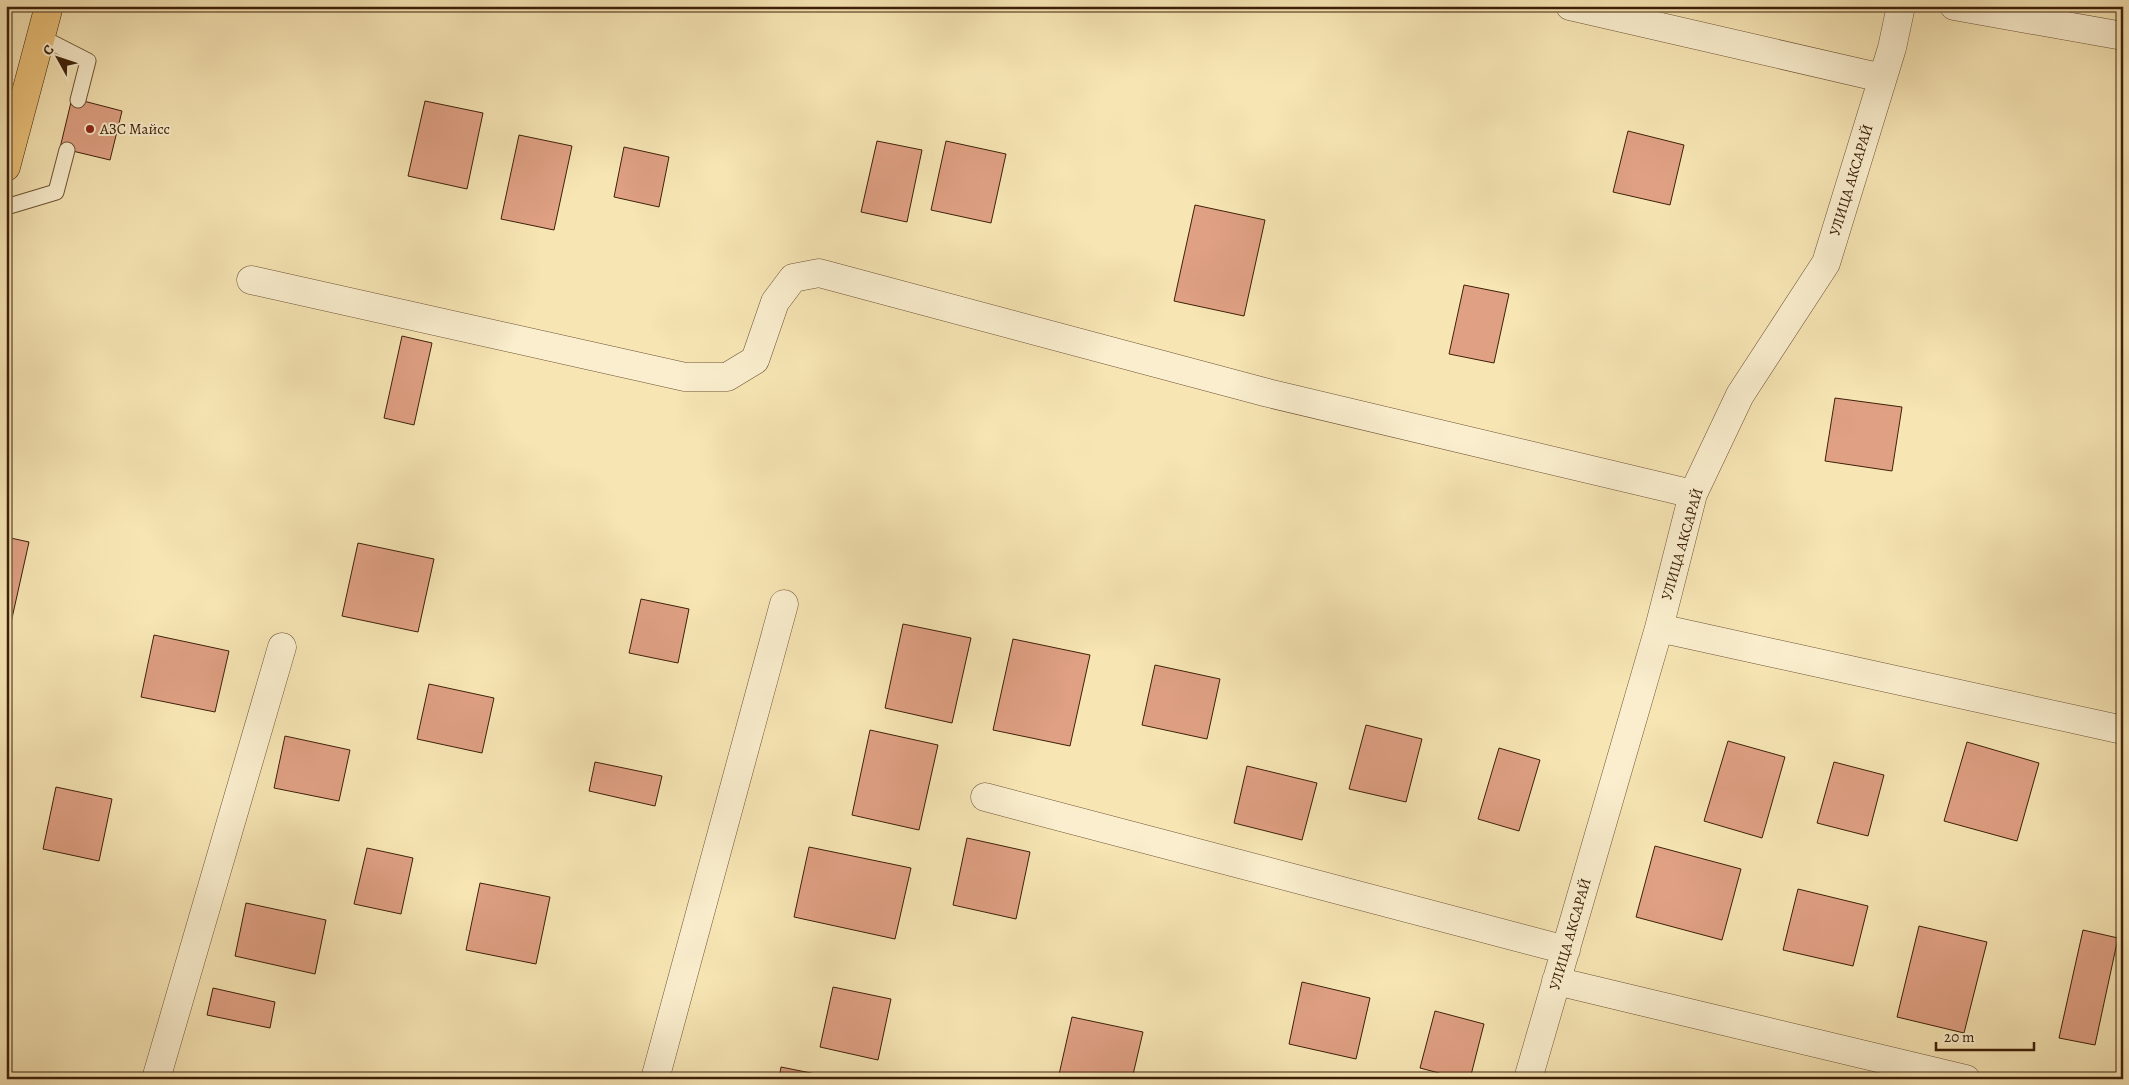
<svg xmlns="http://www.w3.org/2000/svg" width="2129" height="1085" font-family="Alegreya,serif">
<rect width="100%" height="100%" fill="#f7e5b4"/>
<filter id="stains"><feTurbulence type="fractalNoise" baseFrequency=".004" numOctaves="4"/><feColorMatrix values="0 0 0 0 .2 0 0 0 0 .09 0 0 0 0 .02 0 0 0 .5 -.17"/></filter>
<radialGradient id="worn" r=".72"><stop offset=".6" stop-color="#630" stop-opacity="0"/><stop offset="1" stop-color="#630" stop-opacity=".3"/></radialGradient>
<path fill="#dfa083" stroke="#3d2008" d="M72,98L122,111L110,160L60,148Z
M425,101L483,113L467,189L408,176Z
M1628,131L1684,145L1670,205L1613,192Z
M519,135L572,146L554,230L501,219Z
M877,141L922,150L907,222L861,212Z
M946,141L1006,154L991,223L931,210Z
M624,147L669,157L659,207L614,197Z
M1195,205L1265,220L1244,316L1174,301Z
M1464,285L1509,294L1494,363L1449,354Z
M402,336L432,343L414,425L384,418Z
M1835,398L1902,407L1892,471L1825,461Z
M6,537L29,542L6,645Z
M358,543L434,559L418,632L342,616Z
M641,599L689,609L678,663L629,653Z
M903,624L971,638L952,723L885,708Z
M154,635L229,651L215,712L141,697Z
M1013,639L1090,655L1070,746L993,730Z
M1155,665L1220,679L1207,739L1142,725Z
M429,684L494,698L482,753L417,739Z
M1366,725L1422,739L1406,802L1349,789Z
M870,730L938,745L919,830L852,815Z
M285,736L350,750L339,801L274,788Z
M1728,741L1785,757L1762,838L1704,821Z
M1967,742L2039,763L2017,841L1944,821Z
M1499,748L1540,760L1519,831L1478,819Z
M595,762L662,776L655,806L589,791Z
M1834,762L1884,775L1868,836L1817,823Z
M1247,766L1317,783L1302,840L1234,823Z
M56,787L112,799L99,861L43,849Z
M967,838L1030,852L1016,919L953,905Z
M1655,846L1741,869L1722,940L1636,917Z
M809,847L911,868L895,939L794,917Z
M367,848L413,858L401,914L354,904Z
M480,883L550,897L536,964L466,950Z
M1798,889L1868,906L1853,966L1783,950Z
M246,903L326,920L315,974L235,956Z
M1919,926L1987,942L1964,1033L1897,1017Z
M2083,930L2118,938L2095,1045L2059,1038Z
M1302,982L1370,998L1356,1059L1289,1044Z
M833,987L891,999L878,1060L820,1047Z
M213,988L275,1002L270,1028L207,1015Z
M1435,1011L1484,1024L1470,1079H1462L1420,1068Z
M1072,1017L1143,1032L1132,1079H1058Z
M781,1067L831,1077V1079H779Z
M523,1075L544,1079H523Z"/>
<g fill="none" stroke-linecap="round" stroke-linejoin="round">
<g stroke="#6c5133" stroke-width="17">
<path id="lane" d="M41,37L88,61L78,100
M6,207L56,192L67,150"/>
</g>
<g stroke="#6c5133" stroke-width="29">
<path id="street" d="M1570,6L1882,78
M1954,6L2123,36
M251,280L685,377H727L755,360L775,302L793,278L819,273L1268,393L1693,494
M1659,628L2123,730
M985,797L1566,950
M1556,981L1966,1079
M156,1079L282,647
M655,1079L784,604
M1528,1079L1659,628L1693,494L1740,395L1826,263L1892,48L1901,6"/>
</g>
<g stroke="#3d2008" stroke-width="29">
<path id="primary" d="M6,167L49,6"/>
</g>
<use href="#lane" stroke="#faeece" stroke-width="15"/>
<use href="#street" stroke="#faeece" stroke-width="28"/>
<use href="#primary" stroke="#ecc27a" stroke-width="28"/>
</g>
<circle fill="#8f2418" stroke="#faeece" stroke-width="2" cx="90" cy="129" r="5"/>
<g text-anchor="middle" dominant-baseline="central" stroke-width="4" stroke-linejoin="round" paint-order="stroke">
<g font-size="15" fill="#3d2008" stroke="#faeece" text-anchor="start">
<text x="100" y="129">АЗС Майсс</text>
</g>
<g font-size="15" fill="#3d2008" stroke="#faeece">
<text transform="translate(1851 180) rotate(-73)">УЛИЦА АКСАРАЙ</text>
<text transform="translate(1682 544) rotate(-74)">УЛИЦА АКСАРАЙ</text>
<text transform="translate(1570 934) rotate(-74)">УЛИЦА АКСАРАЙ</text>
</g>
</g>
<rect width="2129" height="1085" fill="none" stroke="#f7e5b4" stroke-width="25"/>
<rect x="8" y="8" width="2114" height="1070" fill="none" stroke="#3d2008" stroke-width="2.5"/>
<rect x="12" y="12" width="2104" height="1060" fill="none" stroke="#3d2008"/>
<g transform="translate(58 58) rotate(310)" stroke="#faeece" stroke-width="4" paint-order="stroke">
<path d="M0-4L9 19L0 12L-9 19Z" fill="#3d2008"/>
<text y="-8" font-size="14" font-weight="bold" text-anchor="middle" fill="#3d2008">С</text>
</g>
<path d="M1936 1042v8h98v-8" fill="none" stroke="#3d2008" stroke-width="2.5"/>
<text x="1944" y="1042" font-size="15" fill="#3d2008" stroke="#faeece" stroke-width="4" paint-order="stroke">20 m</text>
<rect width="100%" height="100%" filter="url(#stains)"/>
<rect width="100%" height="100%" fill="url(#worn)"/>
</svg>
